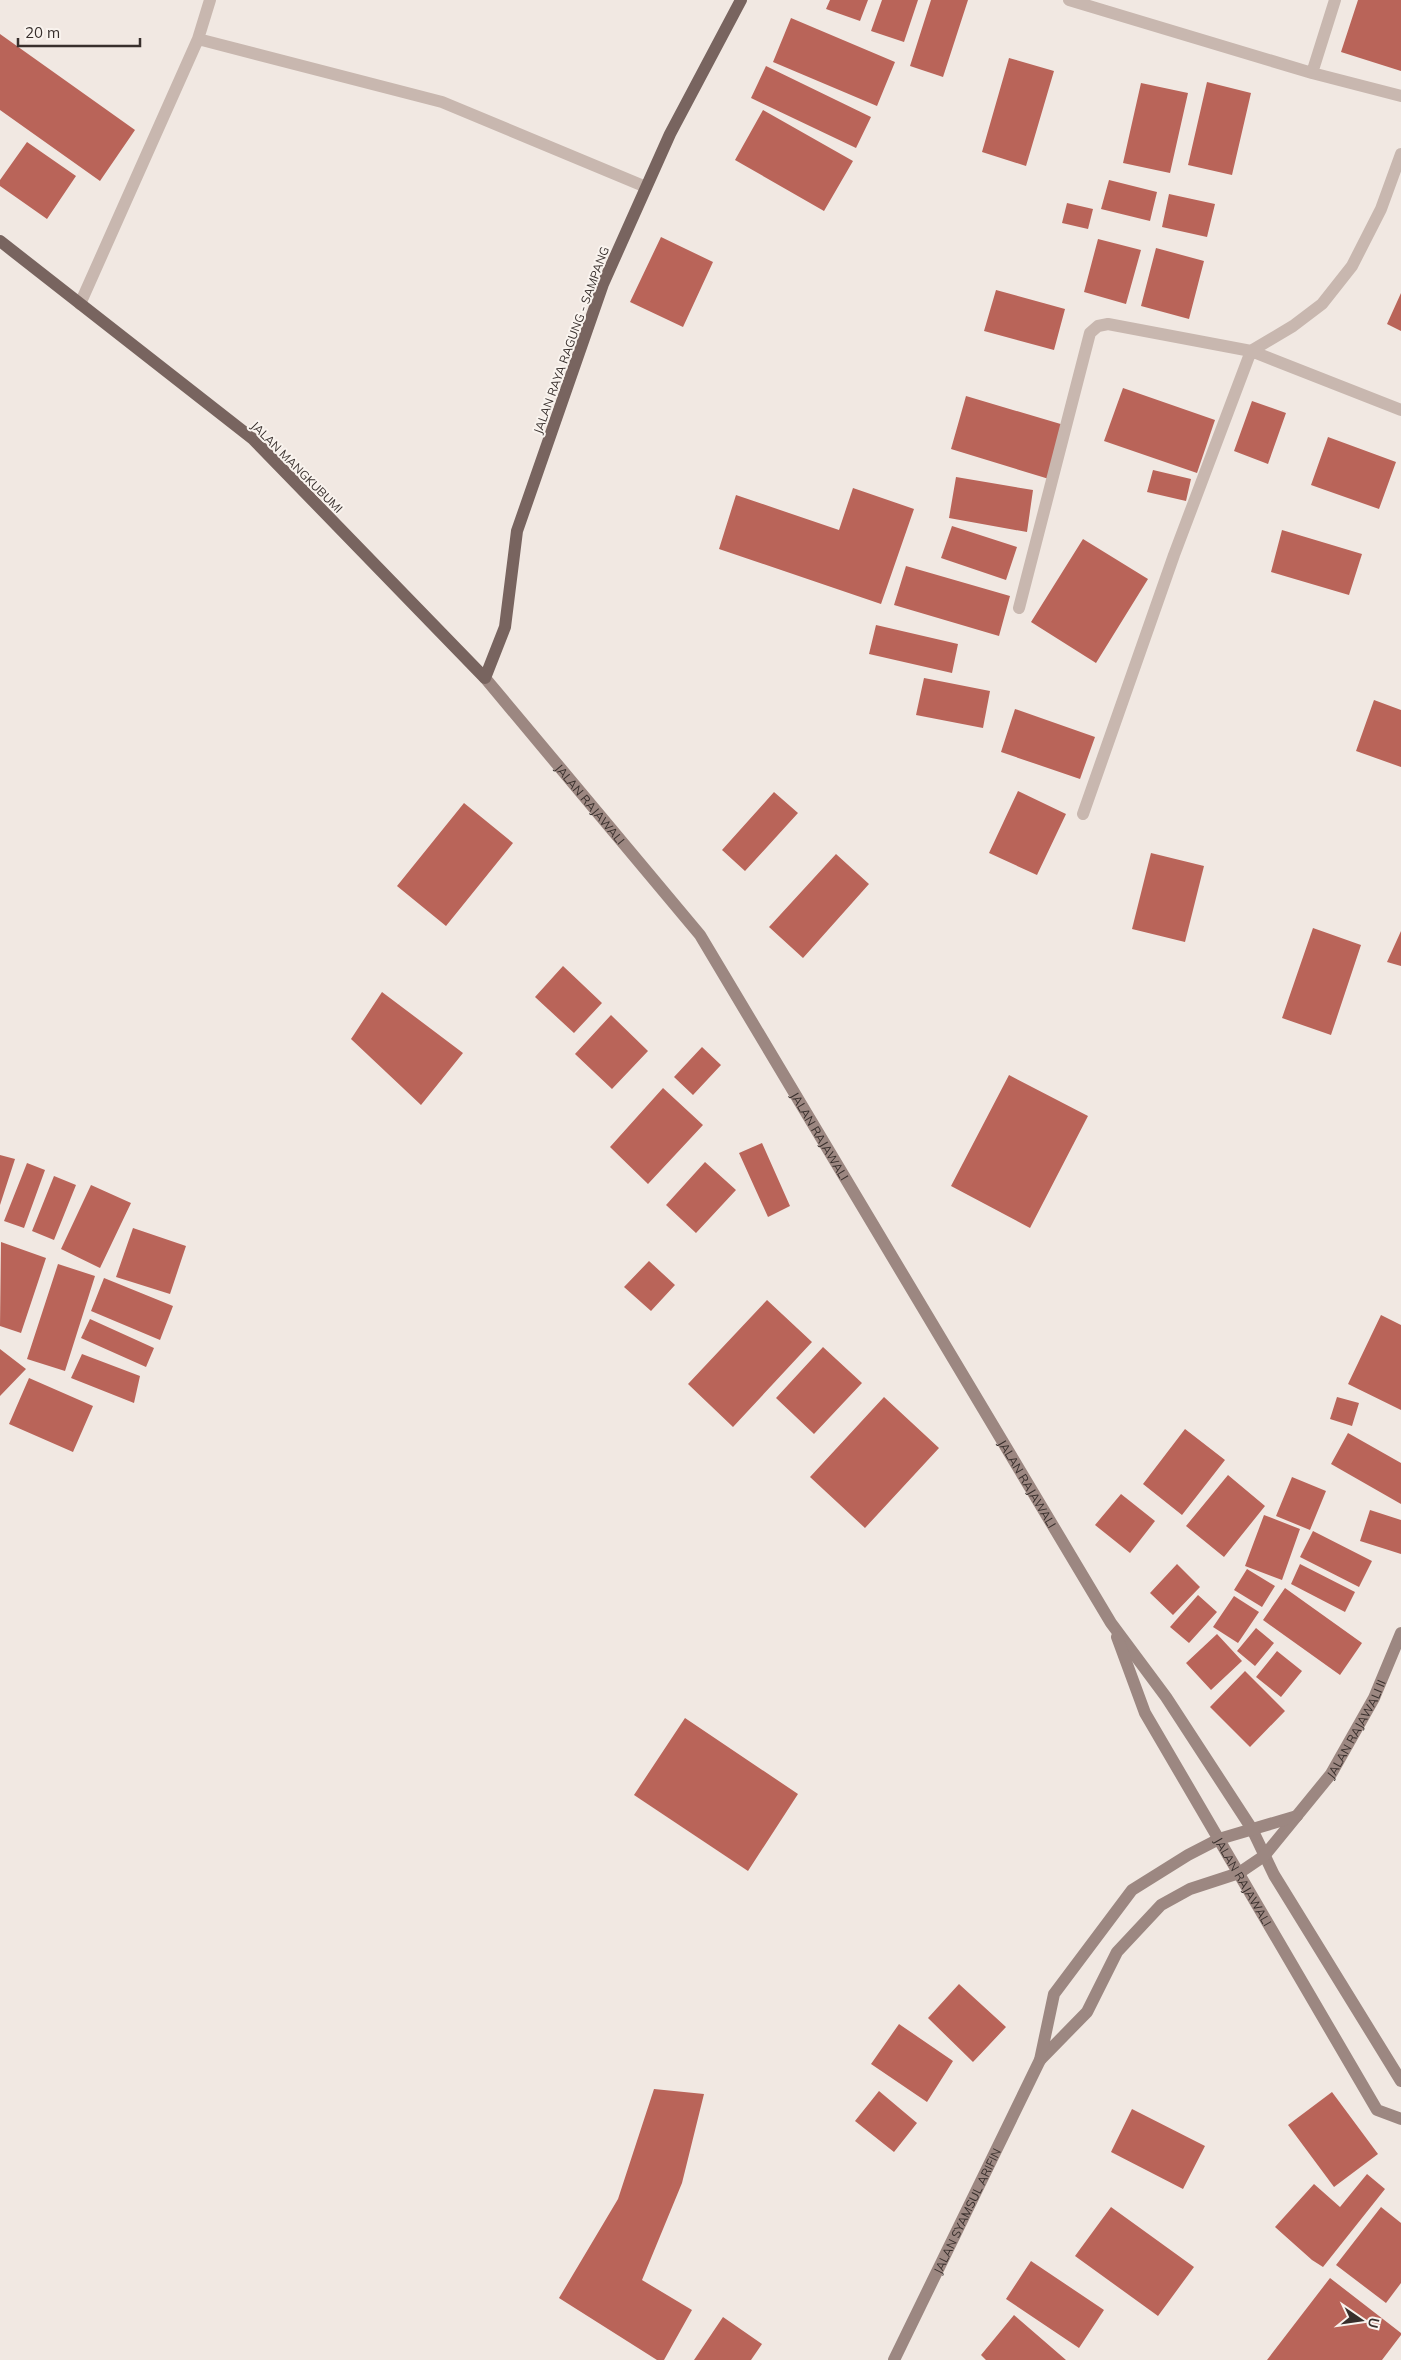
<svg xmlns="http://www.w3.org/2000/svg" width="1401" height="2360" font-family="Mulish,sans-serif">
<rect width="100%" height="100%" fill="#f1e8e2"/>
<path fill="#b96459" d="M830,0H868L860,21L826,9Z
M882,0H918L904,42L871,31Z
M931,0H968L943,77L910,66Z
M1358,0H1401V71L1341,52Z
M791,18L895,62L877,106L773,62Z
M0,34L135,130L100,181L0,110Z
M1009,58L1054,71L1026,166L982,152Z
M766,66L871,117L856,148L751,98Z
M1207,82L1251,93L1232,175L1188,165Z
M1141,83L1188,93L1170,173L1123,163Z
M763,110L853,161L824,211L735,160Z
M27,142L76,176L47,219L0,186V180Z
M1109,180L1157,192L1150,221L1101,209Z
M1169,194L1215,204L1207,237L1162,227Z
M1067,203L1093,209L1088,229L1062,223Z
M661,237L713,262L683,327L630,302Z
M1098,239L1141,250L1126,304L1084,292Z
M1156,248L1204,261L1189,319L1141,306Z
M996,290L1065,309L1054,350L984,331Z
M1401,293V331L1387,324Z
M1123,388L1215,420L1197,473L1104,441Z
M966,396L1064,425L1049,479L951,449Z
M1252,401L1286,413L1268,464L1234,451Z
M1328,437L1396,462L1379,509L1311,485Z
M1153,470L1191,479L1186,501L1147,492Z
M956,477L1033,490L1027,532L949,518Z
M853,488L914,509L881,604L719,549L736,495L839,530Z
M952,526L1017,547L1006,580L941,558Z
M1282,530L1362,554L1349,595L1271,572Z
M1083,539L1148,579L1096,663L1031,622Z
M906,566L1010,596L999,636L894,605Z
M876,625L958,644L952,673L869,654Z
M924,678L990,691L983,728L916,715Z
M1374,700L1401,710V767L1356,751Z
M1015,709L1095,737L1080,779L1001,752Z
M1018,791L1066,814L1037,875L989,853Z
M774,792L798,813L745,871L722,850Z
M464,803L513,843L446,926L397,886Z
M1151,853L1204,866L1185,942L1132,929Z
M836,854L869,884L803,958L769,927Z
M1313,928L1361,945L1331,1035L1282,1018Z
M1401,931V966L1387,962Z
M563,966L602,1003L574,1033L535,997Z
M382,992L463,1053L421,1105L351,1039Z
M611,1015L648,1051L612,1089L575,1054Z
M702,1047L721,1065L693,1095L674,1077Z
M1009,1075L1088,1116L1030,1228L951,1186Z
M663,1088L703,1125L648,1184L610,1147Z
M762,1143L790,1206L768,1217L739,1153Z
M0,1155L15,1159L0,1205Z
M705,1162L736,1190L696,1233L666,1205Z
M27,1163L45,1170L24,1228L4,1221Z
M54,1176L76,1185L54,1240L32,1231Z
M91,1185L131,1203L100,1268L61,1249Z
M133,1228L186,1246L170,1294L116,1277Z
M1,1242L46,1258L21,1333L0,1326Z
M649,1261L675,1285L651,1311L624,1287Z
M58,1264L95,1276L65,1371L27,1359Z
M104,1278L173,1306L160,1340L91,1311Z
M767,1300L812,1342L733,1427L688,1384Z
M1381,1315L1401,1325V1410L1348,1384Z
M90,1319L154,1348L146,1367L81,1338Z
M823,1347L862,1383L814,1434L776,1398Z
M0,1349L26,1369L0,1396Z
M82,1354L140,1376L134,1403L71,1378Z
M29,1378L93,1406L73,1452L9,1424Z
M884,1397L939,1448L865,1528L810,1477Z
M1337,1397L1359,1403L1352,1426L1330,1419Z
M1185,1429L1225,1460L1182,1515L1143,1484Z
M1348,1433L1401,1463V1504L1331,1464Z
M1228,1475L1265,1506L1224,1557L1186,1526Z
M1292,1477L1326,1491L1310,1530L1276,1516Z
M1121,1494L1155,1521L1130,1553L1095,1525Z
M1370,1510L1401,1520V1554L1360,1541Z
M1264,1515L1300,1529L1282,1580L1245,1566Z
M1313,1531L1372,1561L1359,1587L1300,1557Z
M1177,1564L1200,1587L1173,1615L1150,1593Z
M1300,1564L1355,1592L1345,1612L1291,1584Z
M1247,1569L1275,1586L1262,1607L1234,1590Z
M1285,1588L1362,1643L1340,1675L1263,1620Z
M1198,1595L1217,1612L1189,1643L1170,1627Z
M1234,1596L1259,1612L1238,1643L1213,1627Z
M1256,1628L1274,1643L1255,1666L1237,1651Z
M1217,1634L1242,1661L1211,1690L1186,1663Z
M1277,1651L1302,1671L1281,1697L1256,1677Z
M1245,1671L1285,1711L1250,1747L1210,1707Z
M685,1718L798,1794L748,1871L634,1795Z
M959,1984L1006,2027L973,2062L928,2018Z
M899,2024L953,2061L927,2102L871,2064Z
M654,2089L704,2094L682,2183L642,2280L692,2310L664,2360H657L559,2298L618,2199Z
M879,2091L917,2123L894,2152L855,2121Z
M1332,2092L1378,2154L1334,2187L1288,2125Z
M1132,2109L1205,2146L1183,2189L1111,2152Z
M1367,2174L1385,2189L1323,2267L1312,2260L1275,2227L1314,2184L1340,2207Z
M1111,2207L1194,2267L1158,2316L1075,2256Z
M1381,2207L1401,2223V2283L1386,2303L1336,2265Z
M1031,2261L1104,2310L1079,2348L1006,2299Z
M1330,2278L1401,2333V2335L1382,2360H1267Z
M1014,2315L1066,2360H986L981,2355Z
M723,2317L762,2344L751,2360H694Z"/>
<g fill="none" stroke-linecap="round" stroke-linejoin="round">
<path stroke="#c8b7af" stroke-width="12" d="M1069,0L1312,73L1401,96
M198,39L442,102L646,187
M1312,73L1335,0
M80,304L198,39L210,0
M1019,608L1090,333L1098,326L1108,324L1251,351L1401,410
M1083,814L1174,555L1251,351L1293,326L1322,304L1352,266L1381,209L1401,154"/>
<g stroke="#9c8781" stroke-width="12">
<path id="s1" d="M485,678L700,935L1111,1623L1166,1697L1252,1829L1274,1875L1401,2081"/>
<path id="s2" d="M1117,1637L1145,1713L1377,2110L1401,2119"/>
<path id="s3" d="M1040,2060L1087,2012L1117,1952L1161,1905L1190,1889L1239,1873L1264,1856L1331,1774L1374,1698L1401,1633"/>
<path id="s4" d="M894,2360L1040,2060L1054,1994L1132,1890L1188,1855L1219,1839L1297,1816"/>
</g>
<path stroke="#78645f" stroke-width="12" d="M0,241L253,439L485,678L505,627L517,531L603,284L670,134L741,0"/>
</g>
<g text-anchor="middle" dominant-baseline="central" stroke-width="4" stroke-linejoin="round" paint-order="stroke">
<g font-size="12" fill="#382f2c" stroke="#f9f3ee">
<text transform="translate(571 340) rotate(-70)">JALAN RAYA RAGUNG - SAMPANG</text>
<text transform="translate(297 467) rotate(45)">JALAN MANGKUBUMI</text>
<text stroke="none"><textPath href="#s1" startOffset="164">JALAN RAJAWALI</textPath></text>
<text stroke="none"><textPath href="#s1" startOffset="569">JALAN RAJAWALI</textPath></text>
<text stroke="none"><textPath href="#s1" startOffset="974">JALAN RAJAWALI</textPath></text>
<text stroke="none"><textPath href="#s3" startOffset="471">JALAN RAJAWALI II</textPath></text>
<text stroke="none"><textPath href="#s2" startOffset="276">JALAN RAJAWALI</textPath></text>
<text stroke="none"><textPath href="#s4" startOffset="166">JALAN SYAMSUL ARIFIN</textPath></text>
</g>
</g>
<g transform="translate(1361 2320) rotate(103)" stroke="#f9f3ee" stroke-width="4" paint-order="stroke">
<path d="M0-4L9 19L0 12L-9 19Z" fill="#382f2c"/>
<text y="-8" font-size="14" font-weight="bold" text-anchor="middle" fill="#382f2c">U</text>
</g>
<path d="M18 38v8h122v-8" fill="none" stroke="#382f2c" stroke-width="2.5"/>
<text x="25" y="38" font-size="15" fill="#382f2c" stroke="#f9f3ee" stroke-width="4" paint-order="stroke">20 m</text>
</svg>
